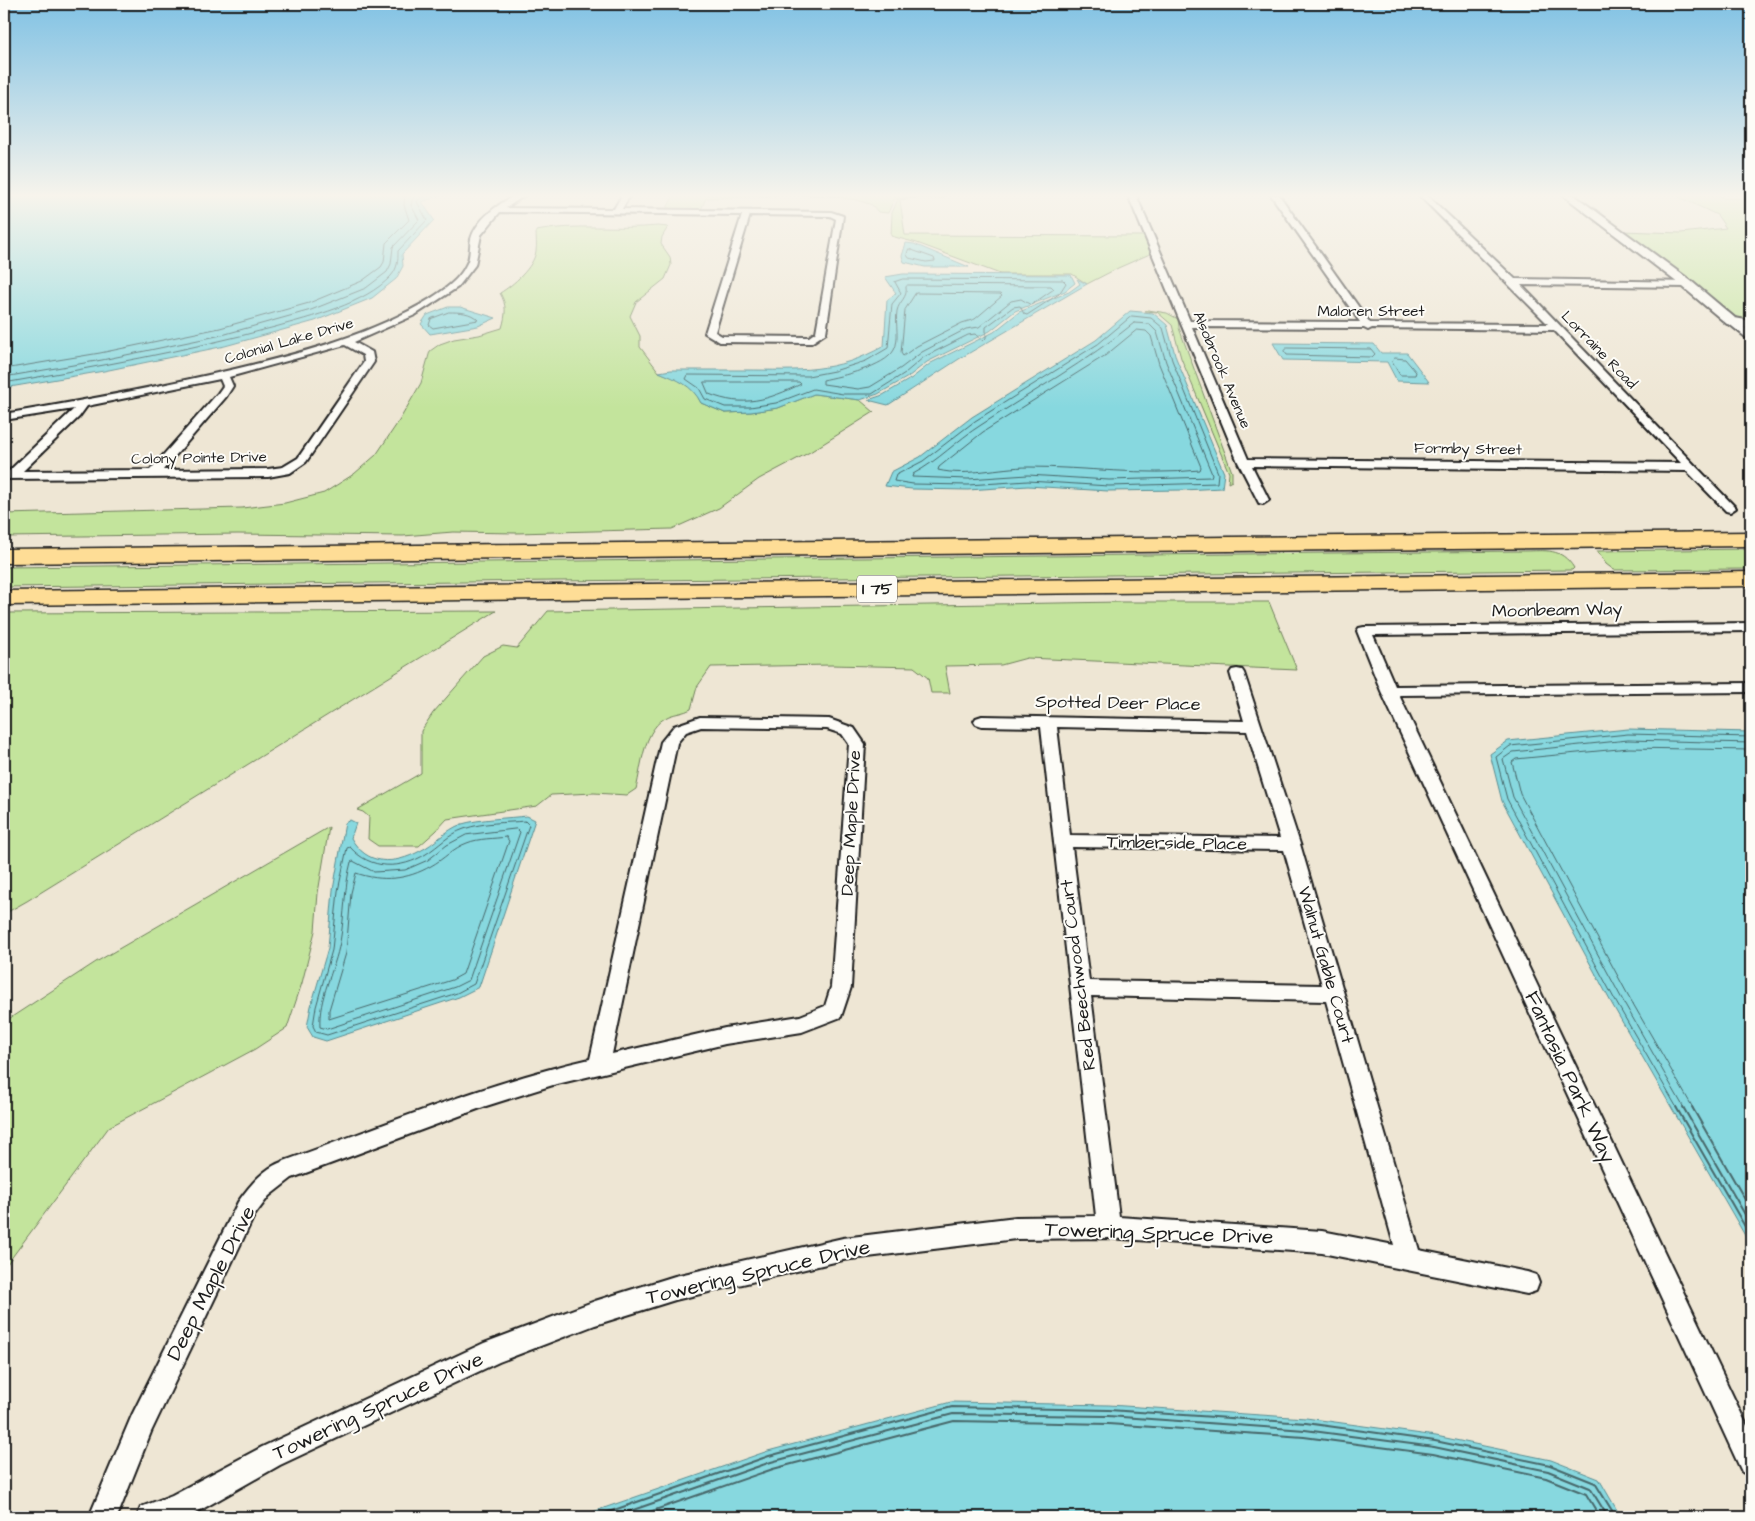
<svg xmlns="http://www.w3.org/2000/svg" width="1755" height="1521" font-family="'Architects Daughter',sans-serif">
<rect width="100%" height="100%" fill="#eee6d4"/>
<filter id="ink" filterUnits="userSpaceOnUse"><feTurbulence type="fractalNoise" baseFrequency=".02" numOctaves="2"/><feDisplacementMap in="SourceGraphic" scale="10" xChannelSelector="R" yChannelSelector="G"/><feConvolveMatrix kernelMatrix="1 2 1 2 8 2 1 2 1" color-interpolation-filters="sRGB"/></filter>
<g filter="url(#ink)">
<path fill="#c3e49c" stroke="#70805c" d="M674,195H931L894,199L888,213L878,212L872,205L857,200L828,196L809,195L706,198L700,212H665Z
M936,195H947L941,199L916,198L900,200L905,235L1145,236L1152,253L1118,268L1087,284L1072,274H1000L917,243L891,236L892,213L898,199Z
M1675,195H1719L1724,198H1751V323L1736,320L1622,231L1681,233L1726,228L1717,215Z
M658,226L668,227L662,237L661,244L670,257L671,265L665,279L636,302L630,316L640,336V347L659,372L677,379L695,391L701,403L725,413L751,412L778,408L814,394L860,400L874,412L810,452L759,479L719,508L672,529L516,533L453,532L403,536L238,534L4,537V514L242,508L285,503L324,493L354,474L376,455L399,421L421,383L430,351L440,344L454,339L479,335L502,328C506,314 507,305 500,293C513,285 534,267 536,251C537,245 536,238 536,231C576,223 617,230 658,226Z
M1148,310L1167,313L1178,319L1179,328L1232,472V481L1228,483L1229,473L1181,358L1172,325L1157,312L1145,311Z
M1751,549V569L1614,570L1606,564L1597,551Z
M1524,551C1546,551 1561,547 1574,568L1572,570L4,587V567Z
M1122,602H1269L1297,670L1027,658L1001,665L945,666L950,693H931L928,678L914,667L832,665L711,667L697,687L691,709C684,713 677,713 669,716C643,727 642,766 636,789L627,795L594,793L551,795L537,806L447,819L436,831L419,846H378L368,839L369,817L363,812L357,810L421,773V731L433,713L483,656L503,646L517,648L548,611Z
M496,611L27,901L4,914V613Z
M329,827L318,893L315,931L302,983L287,1028L255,1049L109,1127L4,1268V1022L96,962Z"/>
<path fill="#87d8df" stroke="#5c8d91" d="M4,195H441L422,202L434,220L402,254L403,266L396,279L372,298L315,321L225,346L104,371L4,388Z
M906,243L914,244L969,267H925L904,262L902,256Z
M903,274L1071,275L1075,283L1065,291L1015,311L990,331L927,362L908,377L878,394L860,400L814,394L778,408L751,412L725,413L701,403C692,385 678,380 659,372L671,370C696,370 720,370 745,370C798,370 835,374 884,346L887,300L896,293L885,277Z
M1077,279L1087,284L959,359L888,405L868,400L883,395L912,378L931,363L994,332L1019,312L1069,292L1080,284Z
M448,307H460L496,318L478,326L430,334L421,324L427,315Z
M1130,311L1153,313L1167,325L1176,358L1224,473L1222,488L1183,490L1108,491L1028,486L968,490L912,489L885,486L891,472L920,457L972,417L1096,340Z
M1273,343L1374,344L1381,353H1407L1429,382L1397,381L1387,362L1283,360Z
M1628,729L1751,732V1246L1612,1004L1502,801L1490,754L1508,741Z
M527,816L535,820L479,987L459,997L326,1041L313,1037L307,1027L311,1006L328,948L333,890L345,823L350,820L356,823L351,838C367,866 394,865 420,851C435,844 445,830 462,824C479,819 509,818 527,816Z
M951,1402L1109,1405L1306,1418L1436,1436L1551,1460L1599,1479L1621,1517H578L768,1451Z"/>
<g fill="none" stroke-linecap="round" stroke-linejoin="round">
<path stroke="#47676a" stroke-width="1" d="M909,249L934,258L935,261L926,262L909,258L907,255Z
M903,279L1063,280L1066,283L1059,294L1027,315L1024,314L1020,306L1013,307L986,327V338L983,341L975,334L968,335L924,357L905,373L872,394H843L813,389L776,403L750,407H725L705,399L699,388L686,379L688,375L808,376L834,371L866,361L888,348L892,304L901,293L895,282Z
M908,285L1051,286L1054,289L1031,305L1021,299L1011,301L979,327L966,329L922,352L901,368L870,387L858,389L823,384V380C841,376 885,367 894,350C900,339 895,324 897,311C899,301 908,298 906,287Z
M916,293L1000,294L1002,296L975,319L962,323L917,346L903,356L901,353L905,310Z
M449,312C459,312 471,312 478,320L433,328L429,325L431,319Z
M1132,316L1151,318L1163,328L1172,360L1218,473L1217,483L1109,486L1028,481L968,485L913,484L894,481L896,475L923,461L975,421L1098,344Z
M1134,323L1149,324L1157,332L1166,362L1212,474L1211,477L1109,480L1028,475L968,479L912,477L913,474C938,461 957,440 981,425C1033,391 1086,362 1134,323Z
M1137,330L1146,331L1151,336L1159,364L1201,467L1200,470C1142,476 1086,467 1029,467C998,467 968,477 938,470L939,467L983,432L1106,355Z
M1287,348L1371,349L1375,354L1372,357L1287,355L1284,351Z
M1395,358L1405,359L1416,372L1415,375H1400L1392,362Z
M4,369L100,353L220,328L309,303L362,281L381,267L384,262L386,243L409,220L404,205L405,195
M4,377L102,360L222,335L311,310L366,288L387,272L391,264L393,247L419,220L411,205L414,195
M704,382H799L801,384C768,400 744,408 709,394Z
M4,383C95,367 186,351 275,327C311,317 365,304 391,276C398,268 398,260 398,251L427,220L417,202L420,198L429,195
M525,821L529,825L474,984L457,993L327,1035L316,1032L313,1026L316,1007L332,950L338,891L347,848L350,847C370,870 401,870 426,854C439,846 449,834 464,829C484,822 505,823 525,821Z
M517,829L520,832L469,980L455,987L327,1029L320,1027C318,998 335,970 340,942C345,915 344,888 351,862L353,861L374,872L405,870L428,860L447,845L466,835Z
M506,837L509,841L463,974L452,980L329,1019V1010L346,953L351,893L356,873C382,882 407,880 431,866C444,859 453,848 467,843C479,838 494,839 506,837Z
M1677,1108L1616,1002L1507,799L1496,757L1510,746L1628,734L1751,737
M1684,1108L1622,999L1513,797L1503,759L1513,752L1628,740L1751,743
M1693,1108L1628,995L1520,794L1512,762L1516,759L1629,748L1751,750"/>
<path stroke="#47676a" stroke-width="2" d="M1676,1107L1751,1237
M1683,1107L1751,1225
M1692,1107L1751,1210
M594,1517L769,1456L952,1407L1109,1410L1306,1423L1435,1441L1550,1465L1595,1483L1616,1517
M613,1517L771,1462L953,1414L1108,1416L1305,1430L1434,1447L1548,1471L1590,1488L1608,1517
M635,1517L773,1469L954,1421L1108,1424L1304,1437L1433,1454L1546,1478L1586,1494L1600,1517"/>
<g stroke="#1c1c1c" stroke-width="4">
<path id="minor" d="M516,195H525L506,208L614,209L622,195H630L622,209L831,212L843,216L826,333L811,343L720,342L705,333L742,215L500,212L481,235L475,265L458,287L415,315L354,342L372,352L374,362L306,462L290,473L268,477L4,479V471H9L74,409L4,420V414C81,401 158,387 235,369C302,353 371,335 430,299C444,290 459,280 466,265C471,257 469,248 471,239C476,220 499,203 516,195ZM750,215L830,216L836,219L816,332L809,337L722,336L715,332ZM345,345L363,355L364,362L298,458L283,467L268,469L163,470L226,397L233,386L229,377ZM220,379L223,386L218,393L150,470L23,471L79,417L87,406Z
M1128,195H1136L1190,321L1360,322L1271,195H1279L1370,323L1548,324L1419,195H1427L1515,279L1690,282L1692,284L1687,287L1521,285L1736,508L1730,512L1726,511L1687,471L1252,466L1269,500L1263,504L1259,503L1238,462ZM1192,327L1364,328L1368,330L1372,328L1554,330L1681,463L1248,459Z
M1731,318L1751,332V340L1748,339L1728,323L1726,321Z
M1751,623V631L1373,635L1395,686L1751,683V692L1399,695L1751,1434V1476L1742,1472L1381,691L1357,631L1359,628L1364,627Z
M1237,669L1242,670L1244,673L1300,844L1419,1250L1527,1272L1536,1275L1539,1283L1536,1291L1527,1294L1322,1253L1109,1238L1016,1239L843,1260L675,1300L595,1325L499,1362L280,1465L190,1516L137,1517L141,1507L172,1495L262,1447L484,1343L595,1301L675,1276L843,1238L1016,1217L1096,1216L1041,727L982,726L976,724L974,721L976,718L982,716L1244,721L1230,673L1232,670ZM1057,727L1247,731L1280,838L1070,835ZM1072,847L1284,850L1322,985L1089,981ZM1091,996L1326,1001L1394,1245L1322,1231L1119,1217Z
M700,717L829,719L854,728L865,744L851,987L841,1017L802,1032L725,1044L553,1085L486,1106L292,1178L269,1196L254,1216L151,1432L117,1517H89L132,1415L238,1202C250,1185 264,1168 284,1161C385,1125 485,1083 590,1059L661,742L674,726ZM701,727L827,729L842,734L849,744L831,987L825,1006L800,1016L725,1028L612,1054L677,743L686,732Z"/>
</g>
<g stroke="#1c1c1c" stroke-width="4">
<path id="tertiary" d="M1563,195H1574L1691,281L1735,318L1751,321V329L1727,324L1683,287Z"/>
</g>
<g stroke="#1c1c1c" stroke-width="3">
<path id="motorway" d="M1751,532V546L4,563V549Z
M1751,572V586L4,605V591Z"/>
</g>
<use href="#minor" fill="#fdfcf7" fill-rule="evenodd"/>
<use href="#tertiary" fill="#fdfcf7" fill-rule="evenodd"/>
<use href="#motorway" fill="#fedd96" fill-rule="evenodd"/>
</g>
</g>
<linearGradient id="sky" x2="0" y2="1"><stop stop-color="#81c2e4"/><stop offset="0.48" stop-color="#f7f4ec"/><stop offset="1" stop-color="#f7f4ec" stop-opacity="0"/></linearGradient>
<rect width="1755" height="408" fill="url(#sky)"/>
<g text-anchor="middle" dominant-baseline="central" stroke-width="4" stroke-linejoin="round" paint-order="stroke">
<g font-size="15" fill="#1c1c1c" stroke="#fdfcf7">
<text x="1371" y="311">Maloren Street</text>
<text transform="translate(289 341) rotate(-16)">Colonial Lake Drive</text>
<text transform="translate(1599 350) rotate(46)">Lorraine Road</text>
<text transform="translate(1222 370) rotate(67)">Alsobrook Avenue</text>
<text transform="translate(1468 449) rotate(1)">Formby Street</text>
<text transform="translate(199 458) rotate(-1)">Colony Pointe Drive</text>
</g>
<rect fill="#fdfcf7" stroke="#605f5e" stroke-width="1" x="857" y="575.5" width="40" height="27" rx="4"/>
<g font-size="16" font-weight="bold" fill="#1c1c1c">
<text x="877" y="589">I 75</text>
</g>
<g font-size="18" fill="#1c1c1c" stroke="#fdfcf7">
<text transform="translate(1557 610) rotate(-1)">Moonbeam Way</text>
<text transform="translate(1118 703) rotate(1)">Spotted Deer Place</text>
<text transform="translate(851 823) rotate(-87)">Deep Maple Drive</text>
<text transform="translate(1177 843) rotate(1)">Timberside Place</text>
<text transform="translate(1326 965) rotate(74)">Walnut Gable Court</text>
<text transform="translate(1078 975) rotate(-97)">Red Beechwood Court</text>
</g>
<g font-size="21" fill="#1c1c1c" stroke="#fdfcf7">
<text transform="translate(1570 1077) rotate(65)">Fantasia Park Way</text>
<text transform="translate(1159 1233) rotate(2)">Towering Spruce Drive</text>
<text transform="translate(758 1272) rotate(-13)">Towering Spruce Drive</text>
<text transform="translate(211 1283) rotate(-63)">Deep Maple Drive</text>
<text transform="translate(378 1406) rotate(-25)">Towering Spruce Drive</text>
</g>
</g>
<rect width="1755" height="1521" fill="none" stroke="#fdfcf7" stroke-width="20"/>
<rect x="10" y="10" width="1735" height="1501" fill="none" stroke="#1c1c1c" stroke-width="2" filter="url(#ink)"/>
</svg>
